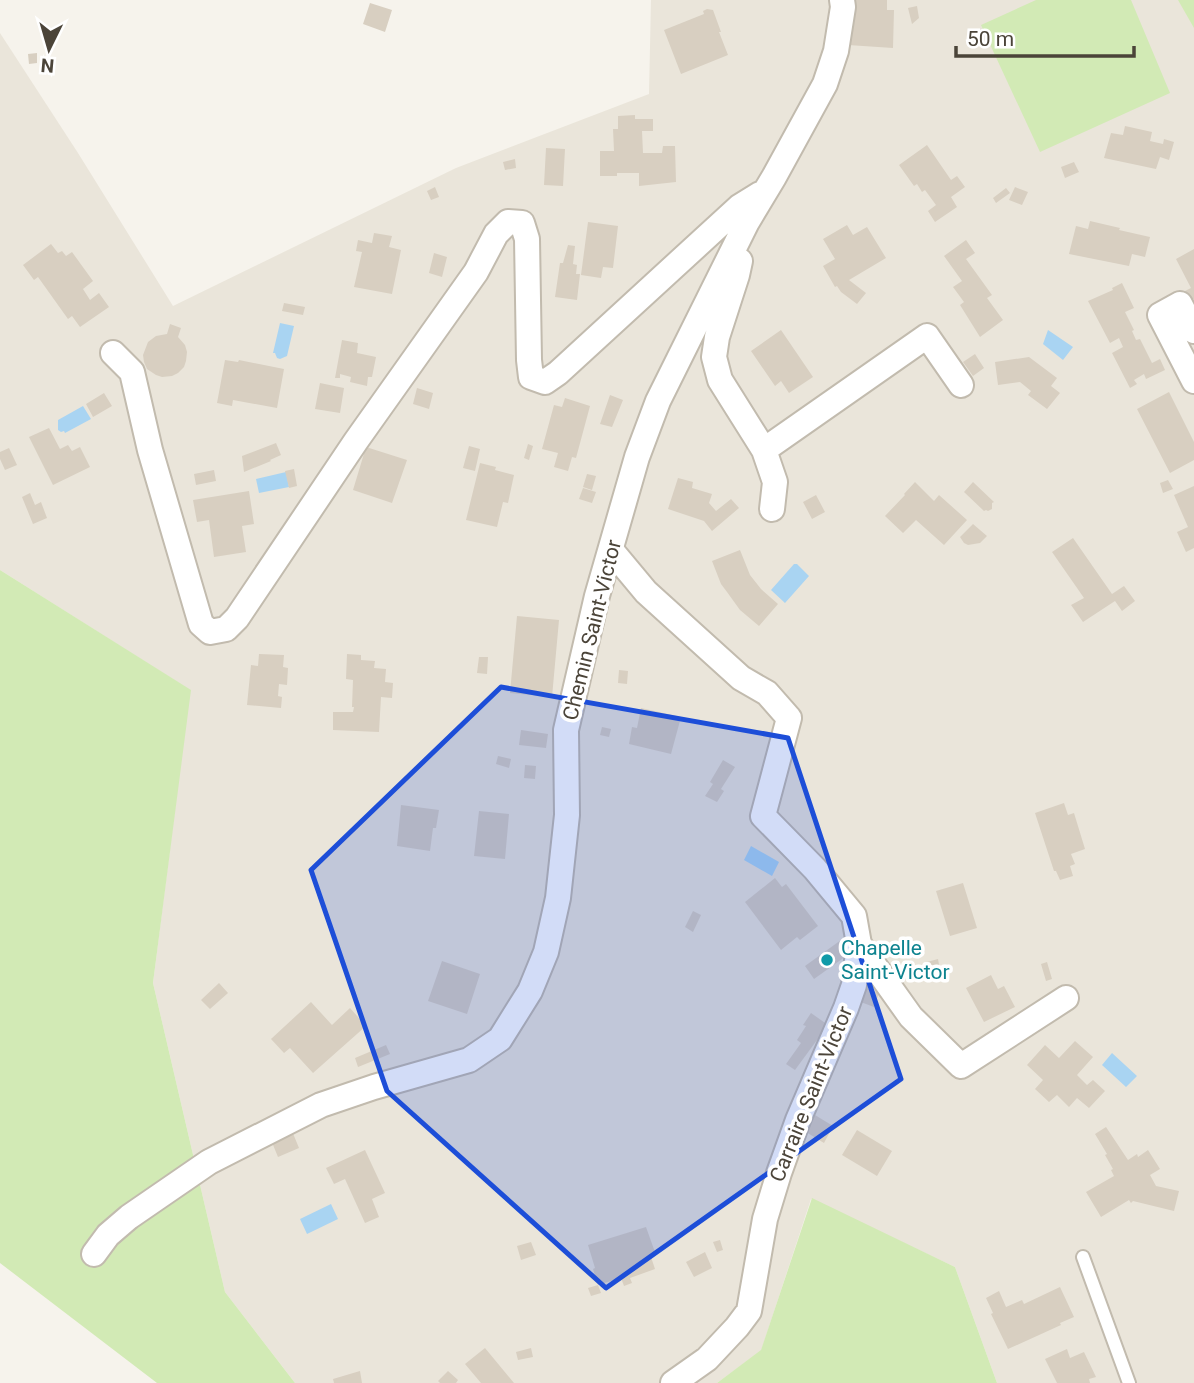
<svg xmlns="http://www.w3.org/2000/svg" width="1194" height="1383" font-family="Roboto,sans-serif">
<rect width="100%" height="100%" fill="#f6f3ec"/>
<path fill="#eae5da" d="M651,0H1194V1383H997L955,1267L811,1199L761,1351L717,1383H295L225,1292L153,983L190,690L0,570V33L78,153L173,306L456,168L649,94Z"/>
<path fill="#d2eab5" d="M1036,0H1131L1170,93L1040,152L981,25Z
M1178,0H1194V28Z
M0,570L191,690L153,983L225,1292L295,1383H157L0,1263Z
M812,1198L955,1267L997,1383H717L761,1350Z"/>
<path fill="#a9d4f2" d="M280,323L294,326L287,356L280,359L277,358L275,353H273Z
M1048,330L1073,347L1063,360L1043,344Z
M83,406L91,419L65,433L64,431L61,432L58,430V420Z
M286,472L289,487L259,493L256,479Z
M794,564H797L809,576L785,603L771,590Z
M751,846L779,862L772,876L744,860Z
M1112,1053L1137,1076L1126,1087L1102,1065Z
M331,1204L338,1219L307,1234L300,1219Z"/>
<path fill="#d8cfc1" d="M853,0H887V10H894L893,48L848,45Z
M370,3L392,10L385,32L363,24Z
M917,6L919,18L912,24L908,8Z
M707,9L713,10L721,32H719L728,55L681,74L664,30L704,14L703,11Z
M37,53V63L29,64L28,54Z
M635,115V119H653V131H642L643,153H662L663,146H675L676,182L639,186V173H617V176H600V151H614L613,129H618V116Z
M1125,126L1152,132L1150,141L1163,144L1164,139L1174,142L1169,160L1160,157L1156,169L1104,158L1111,133L1123,135Z
M927,145L951,180L957,176L965,187L951,197L957,207L935,222L928,211L936,205L925,190L922,192L917,184L914,186L899,165Z
M546,148L565,149L563,186L544,185Z
M515,159L516,168L505,170L503,162Z
M1074,162L1079,172L1065,178L1061,167Z
M435,187L439,197L431,200L427,191Z
M1015,187L1028,192L1022,205L1009,200Z
M1006,188L1010,193L996,203L993,198Z
M1090,221L1120,228L1119,230L1150,237L1145,257L1132,254L1129,266L1069,254L1076,226L1088,229Z
M588,222L618,226L613,268L603,267L601,278L581,275Z
M847,225L853,235L867,227L886,258L849,280L866,293L857,304L841,292L837,286L835,287L823,266L835,259L823,239Z
M374,233L392,236L389,247L401,250L392,294L354,287L362,252L356,251L358,240L372,243Z
M966,240L975,253L966,259L992,295L987,298L1003,320L980,337L960,305L964,302L953,287L962,281L944,256Z
M51,244L58,253L62,251L66,256L72,252L93,281L83,289L90,300L99,293L109,307L80,327L72,316L68,319L38,277L34,280L23,265Z
M568,245L575,246L573,264L577,265L576,274H580L577,300L555,297L560,263H563Z
M1194,249V299L1188,302L1183,292L1191,288L1176,259Z
M434,253L447,257L442,277L429,273Z
M1122,283L1134,308L1125,312L1134,330L1132,331L1136,340L1140,339L1152,363L1160,359L1165,370L1146,379L1144,374L1134,380L1137,384L1130,388L1112,353L1123,347L1119,338L1110,343L1088,301L1113,290L1112,288Z
M284,303L305,307L303,315L282,311Z
M170,324L181,328L178,337L185,345L187,352L186,361L184,367L178,373L172,376L162,377L156,375L147,369L144,362L143,355L148,342L156,336L167,334Z
M781,330L813,377L789,393L781,381L775,386L751,351Z
M342,340L358,343L357,353L376,357L372,377H368L367,386L350,382L351,377L340,374V378H335Z
M975,354L984,368L973,376L963,362Z
M1029,357L1057,378L1051,386L1060,393L1047,409L1028,395L1031,391L1020,382L998,385L995,362Z
M225,360L238,362L239,360L284,369L277,408L233,400L232,406L217,403Z
M320,383L344,388L340,413L315,409Z
M417,388L433,393L429,409L413,404Z
M1169,392L1194,442V460L1170,473L1137,409Z
M104,393L112,406L93,417L86,404Z
M610,395L623,400L612,427L600,424Z
M565,398L590,406L576,458L572,457L568,471L554,467L558,453L542,449L554,405L562,407Z
M49,428L60,449L68,445L72,451L80,447L90,467L53,485L29,437Z
M276,443L281,455L270,460L271,461L244,472L242,456Z
M528,444L533,446L529,460L524,458Z
M469,446L480,449L475,471L463,468Z
M366,447L407,460L392,503L353,490Z
M9,448L17,465L5,470L0,459V452Z
M480,463L496,467L495,470L514,475L508,503L503,502L497,527L466,520Z
M294,469L297,486L289,488L285,471Z
M214,470L216,481L196,485L194,474Z
M587,474L596,476L592,490L583,487Z
M678,478L693,482L692,488L712,494L709,503L716,511L731,499L739,508L712,531L704,521L668,509Z
M1168,480L1173,489L1163,493L1160,483Z
M915,482L934,501L939,495L967,520L944,545L916,520L903,533L885,516L905,495L904,494Z
M973,482L994,502L992,503V509L988,511L986,510L984,511L964,492Z
M1194,486V548L1186,552L1177,532L1188,527L1174,495Z
M583,488L596,492L592,503L579,499Z
M249,491L254,524L242,526L246,552L214,557L209,520L197,522L193,500Z
M30,493L35,505L41,502L47,518L33,524L22,497Z
M816,495L825,512L812,519L803,502Z
M973,524L987,536L980,543L968,545L964,543L960,537Z
M1073,538L1112,594L1124,586L1135,601L1122,611L1115,601L1083,622L1071,605L1084,598L1052,552Z
M740,550L750,575L761,589L778,604L759,626L740,610L727,592L721,584L712,561Z
M517,616L559,620L552,697L510,693Z
M259,654L284,655L283,667L288,668L287,685L279,684L278,696L282,697L281,708L247,705L251,665L258,666Z
M347,654L361,655V660L375,661L374,668L386,669L385,682L393,683L392,698L381,697L379,732L333,730V712H353L354,707H352L353,680L346,679Z
M479,657H488L487,674L477,673Z
M619,670L628,671L627,684L618,683Z
M641,708L681,717L671,754L629,744L632,727L637,728Z
M602,727L611,729L609,737L600,735Z
M521,730L548,734L546,748L519,745Z
M498,756L511,759L509,768L496,764Z
M723,760L735,767L721,789L724,791L717,802L705,796L713,784L710,782Z
M525,765L536,766L535,779L524,778Z
M1064,803L1068,815L1074,813L1085,849L1071,854L1075,864L1070,866L1073,876L1060,880L1056,871H1054L1035,813Z
M401,805L439,810L436,828H433L430,851L397,846Z
M479,811L509,814L505,859L474,856Z
M775,878L782,887L786,884L818,926L800,940L797,937L781,950L745,902Z
M963,883L977,928L950,936L936,891Z
M693,911L701,915L693,932L685,927Z
M841,940L849,954L814,979L805,966Z
M938,959L940,970L929,972L927,962Z
M442,961L480,974L467,1014L428,1001Z
M1047,962L1052,979L1046,981L1041,964Z
M991,975L998,989L1004,986L1015,1007L984,1022L966,988Z
M219,983L228,993L210,1009L201,1000Z
M864,987L879,993L874,1007L858,1001Z
M311,1002L332,1025L350,1008L366,1026L313,1073L290,1048L284,1053L271,1039Z
M811,1013L828,1025L795,1070L786,1064L801,1043L797,1040L806,1026L803,1025Z
M1075,1041L1093,1057L1077,1075L1087,1085L1093,1080L1105,1091L1089,1108L1077,1098L1069,1107L1057,1095L1049,1102L1035,1089L1043,1080L1027,1065L1045,1045L1059,1058Z
M386,1045L390,1054L358,1067L355,1058Z
M815,1115L833,1126L824,1143L806,1132Z
M1106,1127L1128,1160L1137,1154L1138,1157L1148,1150L1160,1169L1150,1175L1156,1186L1179,1191L1174,1211L1133,1201L1131,1203L1129,1200L1101,1217L1086,1192L1114,1176L1111,1170L1113,1169L1105,1155L1107,1154L1095,1134Z
M857,1130L892,1151L877,1176L842,1155Z
M292,1131L299,1148L278,1157L271,1140Z
M365,1150L385,1193L372,1199L379,1217L365,1223L345,1179L334,1184L326,1168Z
M646,1227L656,1255L651,1257L655,1269L630,1278L632,1283L624,1286L621,1278L598,1285L593,1269L595,1268L588,1245Z
M720,1240L723,1250L717,1252L713,1242Z
M531,1242L536,1255L521,1260L517,1246Z
M705,1252L712,1268L694,1277L686,1262Z
M598,1285L601,1293L591,1296L588,1288Z
M1060,1287L1074,1317L1060,1323L1061,1325L1008,1349L991,1314L993,1313L986,1298L999,1291L1006,1307L1022,1300L1024,1304Z
M485,1348L514,1383H481L465,1364Z
M531,1348L533,1357L518,1360L516,1352Z
M1067,1349L1070,1358L1084,1352L1096,1377L1089,1379L1090,1383H1057L1045,1359Z
M360,1371L362,1383H334L333,1379Z
M448,1371L458,1380L456,1383H440L438,1381Z"/>
<g fill="none" stroke-linecap="round" stroke-linejoin="round">
<g stroke="#c2bbae" stroke-width="16">
<path id="service" d="M1083,1257L1129,1383"/>
</g>
<g stroke="#c2bbae" stroke-width="28">
<path id="minor" d="M740,261L737,275L717,337L714,357L720,380L764,450L927,336L961,385
M1194,331L1180,304L1160,315L1194,381
M113,353L132,372L150,450L201,624L210,632L226,629L237,618L356,441L476,272L496,234L508,222L522,223L527,239L529,360L531,377L545,382L558,373L739,207L760,194
M764,450L775,482L772,509
M611,550L646,592L741,678L767,693L789,718L763,816L815,869L854,916L859,944L854,985L846,1008L798,1120L779,1173L765,1219L749,1311L737,1327L707,1359L673,1383
M859,944L911,1017L961,1066L1066,998
M94,1254L108,1235L129,1217L209,1162L321,1105L374,1087L469,1060L500,1039L530,991L546,952L558,898L567,815L566,730L597,596L637,457L658,401L747,222L774,177L825,84L836,51L843,7L842,0"/>
</g>
<use href="#service" stroke="#fff" stroke-width="12"/>
<use href="#minor" stroke="#fff" stroke-width="24"/>
</g>
<path fill="#1d4ed8" fill-opacity="0.2" stroke="#1d4ed8" stroke-width="5" stroke-linejoin="round" d="M501,687L788,738L901,1079L606,1288L387,1091L311,870Z"/>
<circle fill="#0f9aa8" stroke="#fff" stroke-width="2.5" cx="827" cy="960" r="7"/>
<g text-anchor="middle" dominant-baseline="central" stroke-width="7" stroke-linejoin="round" paint-order="stroke">
<g font-size="21" fill="#4b4439" stroke="#fff">
<text transform="translate(592 630) rotate(-76)">Chemin Saint-Victor</text>
<text transform="translate(811 1094) rotate(-68)">Carraire Saint-Victor</text>
</g>
<g font-size="21" fill="#0d838f" stroke="#fff" text-anchor="start">
<text x="841" y="948">Chapelle<tspan x="841" dy="24">Saint-Victor</tspan></text>
</g>
</g>
<g transform="translate(49 49) rotate(185)" stroke="#ffffff" stroke-width="5" paint-order="stroke">
<path d="M0-5L12 26L0 18L-12 26Z" fill="#4b4439"/>
<text y="-10" font-size="19" font-weight="bold" text-anchor="middle" fill="#4b4439">N</text>
</g>
<path d="M956 46v10h178v-10" fill="none" stroke="#4b4439" stroke-width="3.5"/>
<text x="967" y="46" font-size="21" fill="#4b4439" stroke="#ffffff" stroke-width="5" paint-order="stroke">50 m</text>
</svg>
